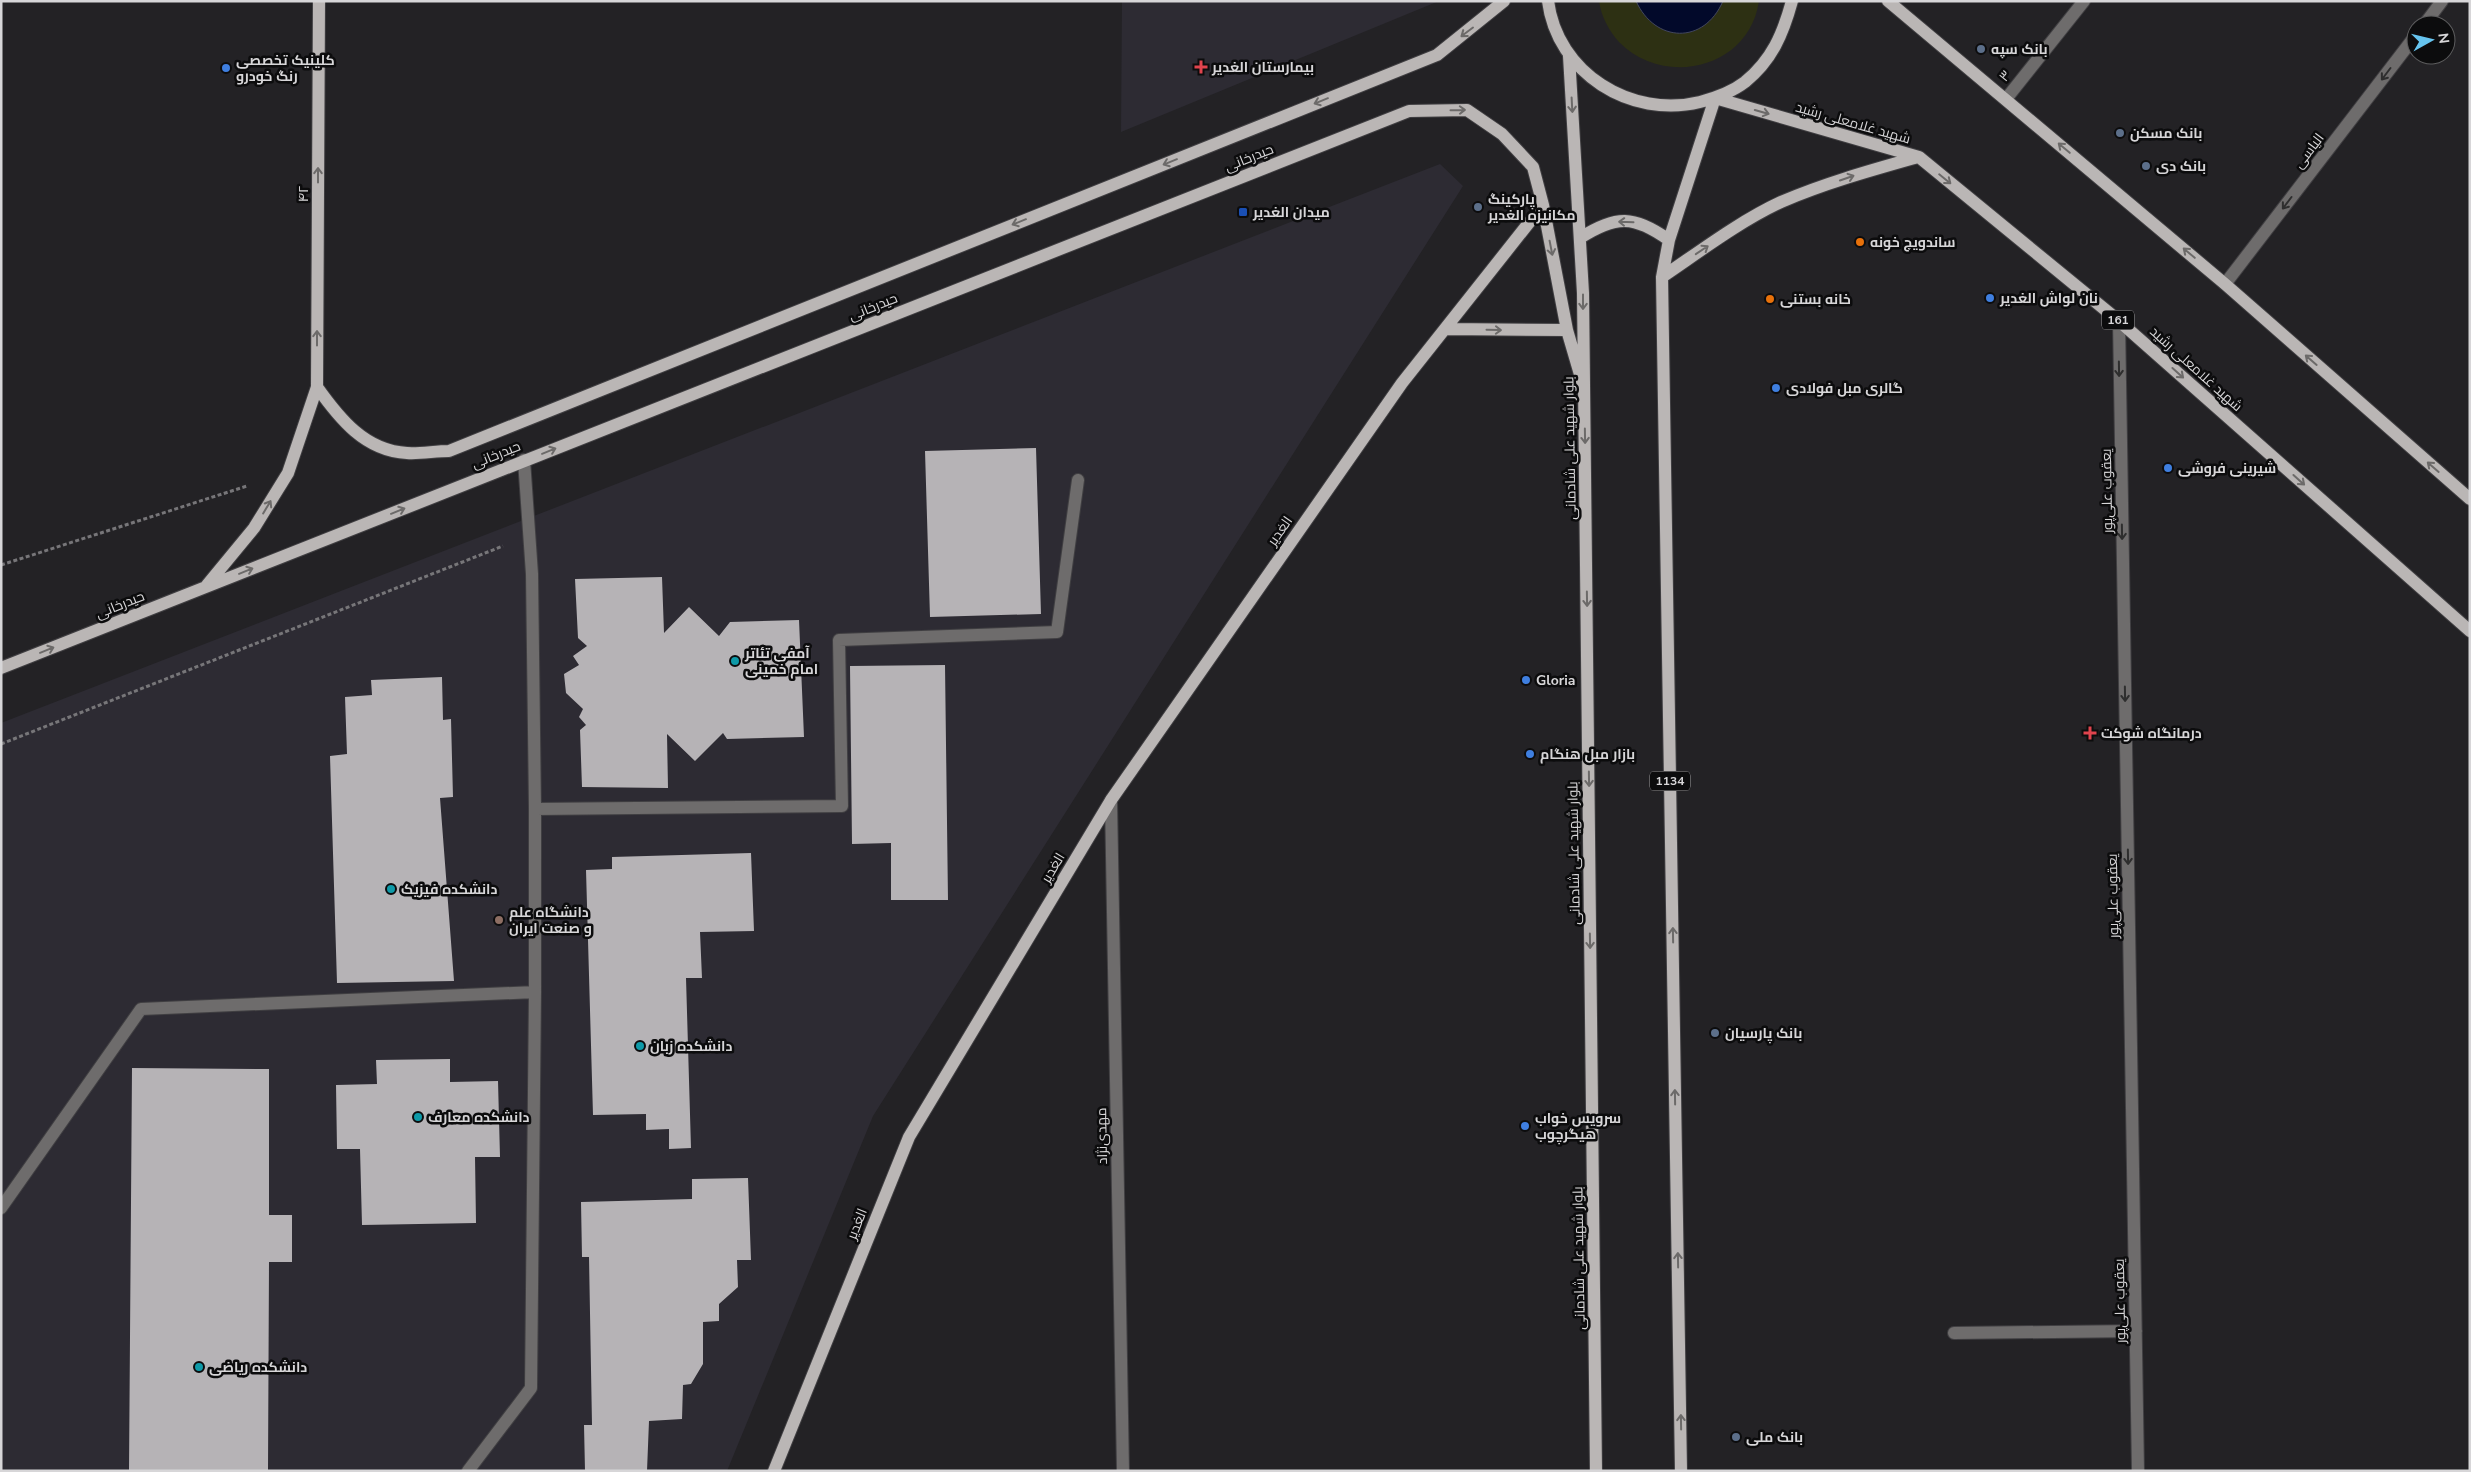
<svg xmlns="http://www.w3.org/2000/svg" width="2471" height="1472" font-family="'Nunito Sans',Cairo,sans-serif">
<rect width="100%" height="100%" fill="#232225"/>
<path fill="#2d2b33" d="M1122,1H1439L1121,132Z
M1440,164L1463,186L873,1116L727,1471H1V723Z"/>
<path fill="#2d3013" d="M1599,1H1759C1749,69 1664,88 1619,42C1609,31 1601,16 1599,1Z"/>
<path fill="#02092a" stroke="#42465e" d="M1636,1H1723C1704,45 1655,43 1636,1Z"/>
<path fill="#b6b3b6" d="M1036,448L1041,614L930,617L925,451Z
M662,577L664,633L689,607L719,636L730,622L799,620L804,737L727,739L723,733L695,761L667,734L668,788L582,787L580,730L586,725L579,717L583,709L566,693L564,674L579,665L573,656L587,646L578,638L575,579Z
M945,665L948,900H891V843L852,844L850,666Z
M442,677L443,720L451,719L453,797L440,798L454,981L337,983L330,756L347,754L345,697L372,695L371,680Z
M751,853L754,931L700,932L702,978H686L691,1148L669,1149V1129L646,1130V1114L593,1115L586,870L612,869V857Z
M450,1059V1082L498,1081L500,1157H475L476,1223L362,1225L360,1149H337L336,1085L377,1084L376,1060Z
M132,1068L269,1069V1215H292V1262H269L268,1471H129Z
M748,1178L751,1260H737L738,1287L719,1304V1321L703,1322V1364L691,1384L683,1385L682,1419L649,1421L647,1471H585L584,1425H592L589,1257H582L581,1202L692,1199V1179Z"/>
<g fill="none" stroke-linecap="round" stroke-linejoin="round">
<g stroke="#403f42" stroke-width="14">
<path id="minor" d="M2424,25L2442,1
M2006,99L2084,1
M2225,284L2416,35
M2119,321L2138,1471
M1111,800L1123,1471
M535,809L842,806L839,640L1057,632L1078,480
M1,1208L141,1009L535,992
M1954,1333L2136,1331
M468,1471L531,1388L535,992V809L532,574L524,460"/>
</g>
<g stroke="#403f42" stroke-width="14">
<path id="major" d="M1548,1C1557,73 1631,119 1700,102C1715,98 1732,92 1745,82C1772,60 1783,34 1792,1
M1888,1L2225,284L2470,499
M1569,56L1583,293L1596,1471
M1580,238C1616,215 1634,215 1669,240
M1662,277C1699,252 1740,221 1781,202C1825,183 1872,170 1918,157
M1445,329L1567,330
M317,387C339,418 365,451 407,453C420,454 435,451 449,451L1437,55L1504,1
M207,585L254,528L288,473L317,387L319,1
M1,668L1409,111L1467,110L1502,134L1533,167L1543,205L1567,330L1584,388
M774,1471L909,1137L1111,800L1402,383L1543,205
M1681,1471L1662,277L1669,240L1715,98L1919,157L2119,321L2470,631"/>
</g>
<path stroke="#777679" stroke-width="3" stroke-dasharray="4 2.5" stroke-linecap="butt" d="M1,565L247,486
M1,744L503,546"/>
<use href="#minor" stroke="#6e6c6c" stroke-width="12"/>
<use href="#major" stroke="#bab6b5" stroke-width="12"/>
</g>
<defs><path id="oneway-shaft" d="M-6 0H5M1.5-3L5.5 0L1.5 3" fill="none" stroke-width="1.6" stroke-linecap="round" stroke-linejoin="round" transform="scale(1.25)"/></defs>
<g stroke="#6c6a69">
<use href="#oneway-shaft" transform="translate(1467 32) rotate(143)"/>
<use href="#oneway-shaft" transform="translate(1321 101) rotate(158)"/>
<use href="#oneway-shaft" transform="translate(1572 105) rotate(87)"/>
<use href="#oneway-shaft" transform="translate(1458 110) rotate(-1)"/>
<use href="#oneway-shaft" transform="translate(1762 112) rotate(16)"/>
<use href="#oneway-shaft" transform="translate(2064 148) rotate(-140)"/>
<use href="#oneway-shaft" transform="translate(1170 162) rotate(158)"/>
<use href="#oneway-shaft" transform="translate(318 175) rotate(-90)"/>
<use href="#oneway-shaft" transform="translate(1847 178) rotate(-19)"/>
<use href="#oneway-shaft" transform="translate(1945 179) rotate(39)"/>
<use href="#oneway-shaft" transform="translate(1019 222) rotate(158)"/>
<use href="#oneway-shaft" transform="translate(1626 222) rotate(-178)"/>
<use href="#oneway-shaft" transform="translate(1551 248) rotate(79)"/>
<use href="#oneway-shaft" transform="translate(1702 250) rotate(-34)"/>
<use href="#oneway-shaft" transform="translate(2189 253) rotate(-140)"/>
<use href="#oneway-shaft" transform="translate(1583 302) rotate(90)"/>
<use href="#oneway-shaft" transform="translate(1494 330) rotate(1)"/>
<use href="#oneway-shaft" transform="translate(317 338) rotate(-90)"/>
<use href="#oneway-shaft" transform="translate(2311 360) rotate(-139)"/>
<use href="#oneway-shaft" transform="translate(2178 373) rotate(42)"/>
<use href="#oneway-shaft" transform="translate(1585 436) rotate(89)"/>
<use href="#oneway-shaft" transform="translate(549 451) rotate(-22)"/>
<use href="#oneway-shaft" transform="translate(2433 467) rotate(-139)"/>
<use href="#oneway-shaft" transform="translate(2299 480) rotate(42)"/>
<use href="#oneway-shaft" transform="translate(267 507) rotate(-59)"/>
<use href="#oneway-shaft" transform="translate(398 511) rotate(-22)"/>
<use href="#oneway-shaft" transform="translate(246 571) rotate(-22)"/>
<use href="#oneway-shaft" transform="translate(1587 599) rotate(89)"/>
<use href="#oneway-shaft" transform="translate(47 650) rotate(-22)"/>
<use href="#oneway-shaft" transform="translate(1589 779) rotate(89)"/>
<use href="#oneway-shaft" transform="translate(1673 935) rotate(-91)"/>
<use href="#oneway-shaft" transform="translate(1590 941) rotate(89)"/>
<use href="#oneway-shaft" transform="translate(1675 1097) rotate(-91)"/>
<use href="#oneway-shaft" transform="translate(1678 1260) rotate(-91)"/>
<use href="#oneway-shaft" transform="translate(1681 1422) rotate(-91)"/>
</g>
<g stroke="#2e2e2e">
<use href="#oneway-shaft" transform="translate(2386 74) rotate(127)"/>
<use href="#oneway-shaft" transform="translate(2287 203) rotate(127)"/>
<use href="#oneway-shaft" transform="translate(2119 369) rotate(89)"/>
<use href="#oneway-shaft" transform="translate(2122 532) rotate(89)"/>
<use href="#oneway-shaft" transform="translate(2125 694) rotate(89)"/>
<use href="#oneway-shaft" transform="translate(2128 857) rotate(89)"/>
</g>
<g fill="#5c6f8a" stroke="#0c0c0d" stroke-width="2">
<circle cx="1981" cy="49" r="5"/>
<circle cx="2120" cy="133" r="5"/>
<circle cx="2146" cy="166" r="5"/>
<circle cx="1478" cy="207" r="5"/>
<circle cx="1715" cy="1033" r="5"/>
<circle cx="1736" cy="1437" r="5"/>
</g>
<g fill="#e0444e" stroke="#0c0c0d" stroke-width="2">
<path d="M1198.5 59.5h5v5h5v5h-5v5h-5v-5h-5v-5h5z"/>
<path d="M2087.5 725.5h5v5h5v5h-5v5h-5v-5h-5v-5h5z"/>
</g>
<g fill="#3f7fe0" stroke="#0c0c0d" stroke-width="2">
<circle cx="226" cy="68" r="5"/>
<circle cx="1990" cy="298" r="5"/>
<circle cx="1776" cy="388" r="5"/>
<circle cx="2168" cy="468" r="5"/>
<circle cx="1526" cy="680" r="5"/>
<circle cx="1530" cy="754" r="5"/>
<circle cx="1525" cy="1126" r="5"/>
</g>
<rect fill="#1a4fb4" stroke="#0c0c0d" stroke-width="2" x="1238" y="207" width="10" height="10" rx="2.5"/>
<g fill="#e8710a" stroke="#0c0c0d" stroke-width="2">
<circle cx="1860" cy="242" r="5"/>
<circle cx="1770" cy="299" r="5"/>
</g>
<g fill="#0f9aa8" stroke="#0c0c0d" stroke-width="2">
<circle cx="735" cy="661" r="5"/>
<circle cx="391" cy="889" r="5"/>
<circle cx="640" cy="1046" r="5"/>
<circle cx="418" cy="1117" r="5"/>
<circle cx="199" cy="1367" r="5"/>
</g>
<circle fill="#8d6e63" stroke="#0c0c0d" stroke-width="2" cx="499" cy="920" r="5"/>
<g text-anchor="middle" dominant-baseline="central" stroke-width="5" stroke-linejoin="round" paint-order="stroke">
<g fill="#0c0c0d" stroke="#9a999b" stroke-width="1">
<rect x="2102" y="310.5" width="32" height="19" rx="4"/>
<rect x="1650" y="771.5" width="40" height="19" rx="4"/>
</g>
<g font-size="12" font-weight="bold" fill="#d7d6d8">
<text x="2118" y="320">161</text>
<text x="1670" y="781">1134</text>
</g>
<g font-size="14" font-weight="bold" fill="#d7d6d8" stroke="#0c0c0d" text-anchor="start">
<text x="1991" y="49">بانک سپه</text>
<text x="236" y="60">کلینیک تخصصی<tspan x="236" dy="16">رنگ خودرو</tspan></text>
<text x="1212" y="67">بیمارستان الغدیر</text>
<text x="2130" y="133">بانک مسکن</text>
<text x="2156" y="166">بانک دی</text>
<text x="1488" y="199">پارکینگ<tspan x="1488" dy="16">مکانیزه الغدیر</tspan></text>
<text x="1253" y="212">میدان الغدیر</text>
<text x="1870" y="242">ساندویچ خونه</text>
<text x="2000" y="298">نان لواش الغدیر</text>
<text x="1780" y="299">خانه بستنی</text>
<text x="1786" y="388">گالری مبل فولادی</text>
<text x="2178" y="468">شیرینی فروشی</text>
<text x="745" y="653">آمفی تئاتر<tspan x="745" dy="16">امام خمینی</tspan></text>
<text x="1536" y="680">Gloria</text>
<text x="2101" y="733">درمانگاه شوکت</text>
<text x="1540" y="754">بازار مبل هنگام</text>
<text x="401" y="889">دانشکده فیزیک</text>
<text x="509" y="912">دانشگاه علم<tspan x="509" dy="16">و صنعت ایران</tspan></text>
<text x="1725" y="1033">بانک پارسیان</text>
<text x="650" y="1046">دانشکده زبان</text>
<text x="428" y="1117">دانشکده معارف</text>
<text x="1535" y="1118">سرویس خواب<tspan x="1535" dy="16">هیگرچوب</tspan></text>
<text x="209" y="1367">دانشکده ریاضی</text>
<text x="1746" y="1437">بانک ملی</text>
</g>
<g font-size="14" fill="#d7d6d8" stroke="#0c0c0d">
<text transform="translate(2005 76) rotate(-51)">۳</text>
<text transform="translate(1853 123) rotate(16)">شهید غلامعلی رشید</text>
<text transform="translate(2309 151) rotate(-53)">الیاسی</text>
<text transform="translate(1249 158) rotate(-22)">حیدرخانی</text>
<text transform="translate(303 194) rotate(-90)">۴۲</text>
<text transform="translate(873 307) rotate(-22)">حیدرخانی</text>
<text transform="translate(2196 369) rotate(42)">شهید غلامعلی رشید</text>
<text transform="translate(1570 448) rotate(-91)">بلوار شهید علی شادمانی</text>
<text transform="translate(496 455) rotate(-22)">حیدرخانی</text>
<text transform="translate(2107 491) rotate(-91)">یعقوب علی‌پور</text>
<text transform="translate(1280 531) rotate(-55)">الغدیر</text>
<text transform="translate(120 605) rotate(-22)">حیدرخانی</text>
<text transform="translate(1574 853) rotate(-91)">بلوار شهید علی شادمانی</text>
<text transform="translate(1053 868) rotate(-59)">الغدیر</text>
<text transform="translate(2113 896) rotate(-91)">یعقوب علی‌پور</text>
<text transform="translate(1102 1136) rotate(-91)">مهدی‌نژاد</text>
<text transform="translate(857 1224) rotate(-68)">الغدیر</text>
<text transform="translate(1579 1258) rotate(-91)">بلوار شهید علی شادمانی</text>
<text transform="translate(2120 1301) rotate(-91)">یعقوب علی‌پور</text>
</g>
</g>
<rect width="2471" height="1472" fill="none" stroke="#d7d6d8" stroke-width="5"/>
<g transform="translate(2431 40) rotate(82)"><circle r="24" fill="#0c0c0d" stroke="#5d5d5e"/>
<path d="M0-4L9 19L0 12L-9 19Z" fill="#66c4ef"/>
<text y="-8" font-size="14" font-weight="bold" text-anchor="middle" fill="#d7d6d8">N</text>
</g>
</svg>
